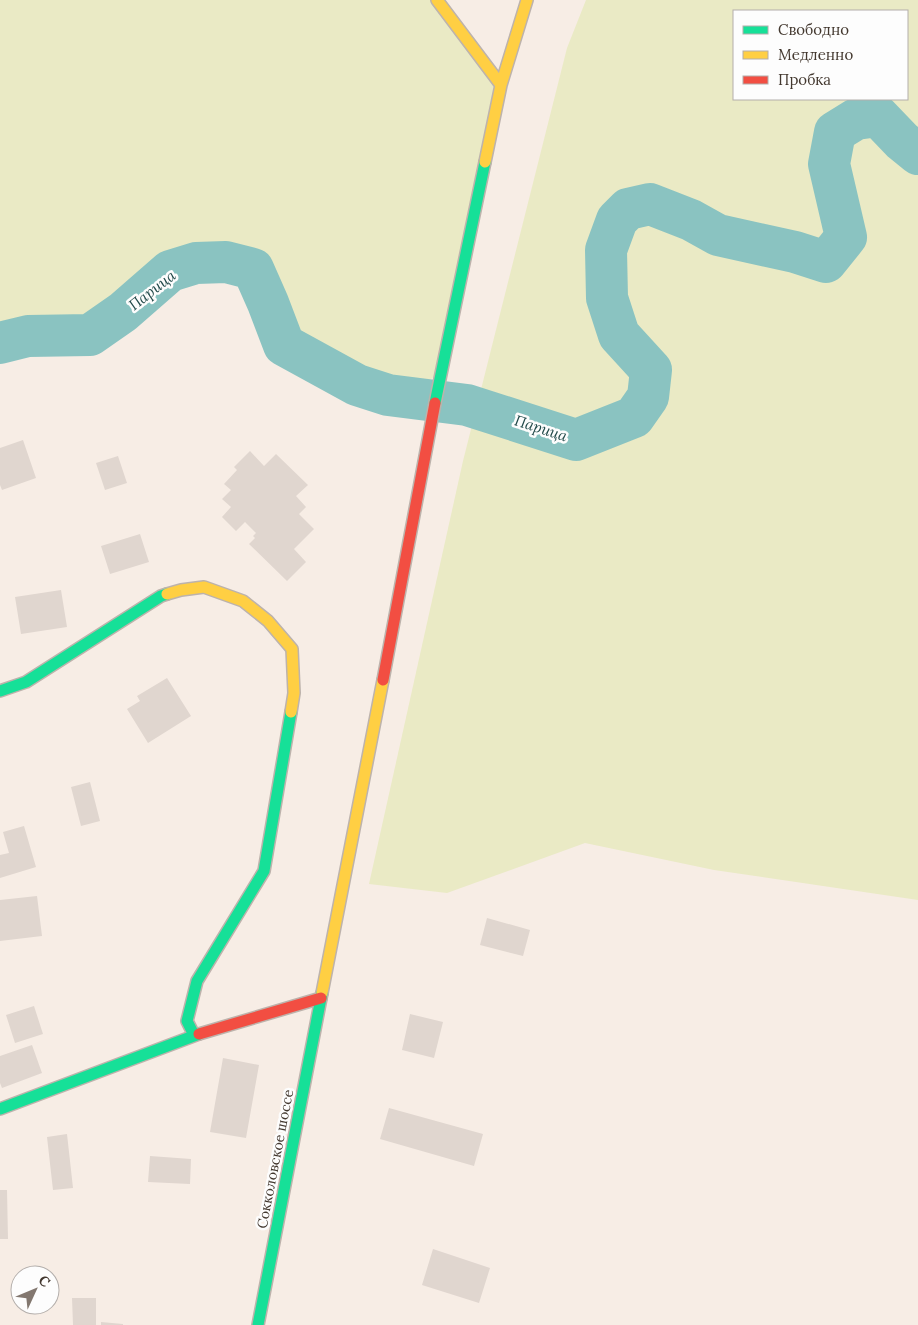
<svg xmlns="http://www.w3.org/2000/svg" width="918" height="1325" font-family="Lora,serif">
<rect width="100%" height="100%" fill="#f7ede5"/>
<path fill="#eaeac5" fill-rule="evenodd" d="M0,0H437L501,85L441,372L408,396L388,395L357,385L284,345L268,303L253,269L226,262L196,263L170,271L123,312L90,335L28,336L0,343Z
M586,0H918V900L714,870L585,843L447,893L369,884L463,461L567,48ZM734,11H907V99H734Z"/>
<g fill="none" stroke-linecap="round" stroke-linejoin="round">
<path stroke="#8ac3c1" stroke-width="42" d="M0,343L28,336L90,335L123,312L170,271L196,263L226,262L253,269L268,303L284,345L357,385L388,395L467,405L576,440L634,417L648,397L651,370L619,335L607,298L606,250L617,220L628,209L650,204L691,220L718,235L795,252L826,262L846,237L829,164L835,132L856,119L878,116L902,141L918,154"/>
</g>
<path fill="#e0d6cf" d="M23,440L36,478L2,490L0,485V448Z
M250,451L264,466L276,454L308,485L296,496L306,507L299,514L314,529L294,549L306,562L287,581L249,544L255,538L253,536L256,533L245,522L236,531L222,517L231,507L222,499L231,490L224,484L237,470L234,467Z
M118,456L127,483L105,490L96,463Z
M140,534L149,562L110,574L101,546Z
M61,590L67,627L21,634L15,597Z
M167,678L191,716L148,743L127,709L140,701L137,696Z
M90,782L100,821L81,826L71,787Z
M24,826L36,867L0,878V855L9,853L3,832Z
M37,896L42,936L0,941V900Z
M487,918L530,930L523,956L480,945Z
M34,1006L43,1034L15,1043L6,1015Z
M410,1014L443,1022L434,1058L402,1050Z
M32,1045L42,1073L2,1088L0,1083V1056Z
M223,1058L259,1065L246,1138L210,1132Z
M389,1108L483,1134L474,1166L380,1139Z
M67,1134L73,1188L53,1190L47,1137Z
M150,1156L191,1159L190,1184L148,1182Z
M0,1190H7L8,1239H0Z
M433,1249L490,1268L479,1303L422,1285Z
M72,1298H96V1325H73Z
M101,1322L123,1324V1325H101Z"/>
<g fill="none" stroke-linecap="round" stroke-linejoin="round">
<g stroke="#bdb3ac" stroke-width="14">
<path id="fast" d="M435,403L485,162
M0,691L26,682L161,596L167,594
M194,1035L187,1021L197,981L264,871L291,712
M0,1109L199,1034
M258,1325L322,993"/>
</g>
<g stroke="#bdb3ac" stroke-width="14">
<path id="slow" d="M437,0L501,85
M485,162L501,85L527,0
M167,594L181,590L204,587L243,601L268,621L292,649L294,693L291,712
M322,993L383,680"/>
</g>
<g stroke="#bdb3ac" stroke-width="14">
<path id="jam" d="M383,680L435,403
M199,1034L321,998"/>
</g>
<use href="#fast" stroke="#16e098" stroke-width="11"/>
<use href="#slow" stroke="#ffcf43" stroke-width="11"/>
<use href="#jam" stroke="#f24e42" stroke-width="11"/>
</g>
<g text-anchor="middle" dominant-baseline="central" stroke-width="5" stroke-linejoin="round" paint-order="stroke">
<g font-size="14" fill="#43382f" stroke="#fdfdfd">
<text transform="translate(275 1159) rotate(-79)">Сокколовское шоссе</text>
</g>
<g font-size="15" font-style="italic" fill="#214949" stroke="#fdfdfd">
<text transform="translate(152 290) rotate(-38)">Парица</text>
<text transform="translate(541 428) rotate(18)">Парица</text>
</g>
</g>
<rect x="733" y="10" width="175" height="90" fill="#fdfdfd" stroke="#b3aeab"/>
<rect x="743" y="26" width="25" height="8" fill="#16e098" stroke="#b3aeab"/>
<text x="778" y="35" font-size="15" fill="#43382f">Свободно</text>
<rect x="743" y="51" width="25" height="8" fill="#ffcf43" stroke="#b3aeab"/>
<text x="778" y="60" font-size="15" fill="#43382f">Медленно</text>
<rect x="743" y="76" width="25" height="8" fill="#f24e42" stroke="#b3aeab"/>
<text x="778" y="85" font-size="15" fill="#43382f">Пробка</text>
<g transform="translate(35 1290) rotate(46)"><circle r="24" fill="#fdfdfd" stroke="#b3aeab"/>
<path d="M0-4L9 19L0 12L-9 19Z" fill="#82776f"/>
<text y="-8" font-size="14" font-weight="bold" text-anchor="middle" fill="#43382f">С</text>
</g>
</svg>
